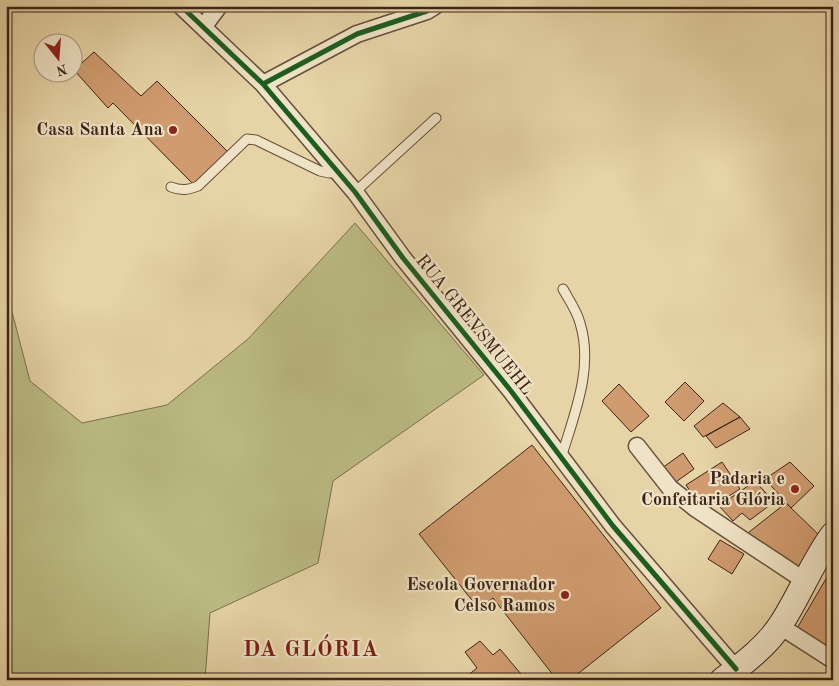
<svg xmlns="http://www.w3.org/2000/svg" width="839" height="686" font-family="'Old Standard TT',serif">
<rect width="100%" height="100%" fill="#e6d4a6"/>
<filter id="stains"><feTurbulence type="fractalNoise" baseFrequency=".004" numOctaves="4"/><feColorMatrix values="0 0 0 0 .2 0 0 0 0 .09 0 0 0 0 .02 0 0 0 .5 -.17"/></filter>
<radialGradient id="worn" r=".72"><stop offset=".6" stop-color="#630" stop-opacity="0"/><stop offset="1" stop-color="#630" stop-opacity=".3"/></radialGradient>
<path fill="#bbbb83" stroke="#7c6f4e" d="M355,223L484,375L333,481L318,563L210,613L205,680H79L6,675V310L11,308L30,381L82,423L167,405L248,339Z"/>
<path fill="#d09c6f" stroke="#3d2319" d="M94,52L141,96L157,81L229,153L194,185L113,103L108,108L74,70Z
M685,382L704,401L684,421L665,402Z
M619,384L649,416L631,432L602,401Z
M723,403L740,417L703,437L694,426Z
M740,417L750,429L716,448L706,436Z
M532,445L661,608L570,680H557L493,598L479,609L419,534Z
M683,453L694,469L673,484L662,468Z
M722,462L740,489L704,512L686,485Z
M790,462L814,486L791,508L765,479Z
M755,481L774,502L750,520L742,513L733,521L719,506Z
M786,503L820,536L800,569L744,536Z
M720,540L744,554L732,574L708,559Z
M833,576V651L796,630L827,577Z
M480,641L493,655L500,649L526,680H470L467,676L477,668L465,652Z"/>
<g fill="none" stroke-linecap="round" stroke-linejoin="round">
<g stroke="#674f3c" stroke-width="11">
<path id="lane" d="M171,187C181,191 188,190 198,186L247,139L256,140L320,171L329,173L338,172
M355,192L436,118
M561,458C574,415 594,368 580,323C577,311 569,300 563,289"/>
</g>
<g stroke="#674f3c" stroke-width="19">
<path id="street" d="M181,6L263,84L355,192L403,258L511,391L613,526L736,669
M204,26L219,6
M263,84L357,34L427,11L435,6
M637,446L670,488L695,508L805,581
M780,626L833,660"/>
</g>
<g stroke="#3d2319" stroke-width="26">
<path id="secondary" d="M722,680C743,664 767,646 781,624C800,595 812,562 833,534"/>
</g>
<use href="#lane" stroke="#efe3c5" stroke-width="9"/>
<use href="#street" stroke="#efe3c5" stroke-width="16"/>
<use href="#secondary" stroke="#efe3c5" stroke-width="24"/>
<g stroke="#efe3c5" stroke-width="8">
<path id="cycleway" d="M181,6L263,84L355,192L403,258L511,391L613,526L736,669
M263,84L357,34L427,11L435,6"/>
</g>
<use href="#cycleway" stroke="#1b5e20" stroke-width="5"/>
</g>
<g fill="#8f2418" stroke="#efe3c5" stroke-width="2">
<circle cx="173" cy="130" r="5"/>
<circle cx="795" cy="489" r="5"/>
<circle cx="565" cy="595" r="5"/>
</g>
<g text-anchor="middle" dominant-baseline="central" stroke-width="4.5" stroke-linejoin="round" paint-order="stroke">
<g font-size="18" font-weight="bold" fill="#3d2319" stroke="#efe3c5" text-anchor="end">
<text x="163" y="130">Casa Santa Ana</text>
<text x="785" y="479">Padaria e<tspan x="785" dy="21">Confeitaria Glória</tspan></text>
<text x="555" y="585">Escola Governador<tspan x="555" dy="21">Celso Ramos</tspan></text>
</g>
<g font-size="18" fill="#3d2319" stroke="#efe3c5">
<text transform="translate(474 325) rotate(51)">RUA GREVSMUEHL</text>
</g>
<g font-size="22" font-weight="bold" letter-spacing="1" fill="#7a1f14" stroke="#efe3c5">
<text x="311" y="650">DA GLÓRIA</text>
</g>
</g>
<rect width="839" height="686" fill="none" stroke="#e6d4a6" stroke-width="25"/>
<rect x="8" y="8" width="824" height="671" fill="none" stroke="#3d2319" stroke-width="2.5"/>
<rect x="12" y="12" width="814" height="661" fill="none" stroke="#3d2319"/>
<g transform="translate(58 58) rotate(163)"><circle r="24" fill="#efe3c5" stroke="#a89680"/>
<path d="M0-4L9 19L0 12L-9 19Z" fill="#8f2418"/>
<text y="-8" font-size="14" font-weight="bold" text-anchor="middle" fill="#3d2319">N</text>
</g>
<rect width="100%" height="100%" filter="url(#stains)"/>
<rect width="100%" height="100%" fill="url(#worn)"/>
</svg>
